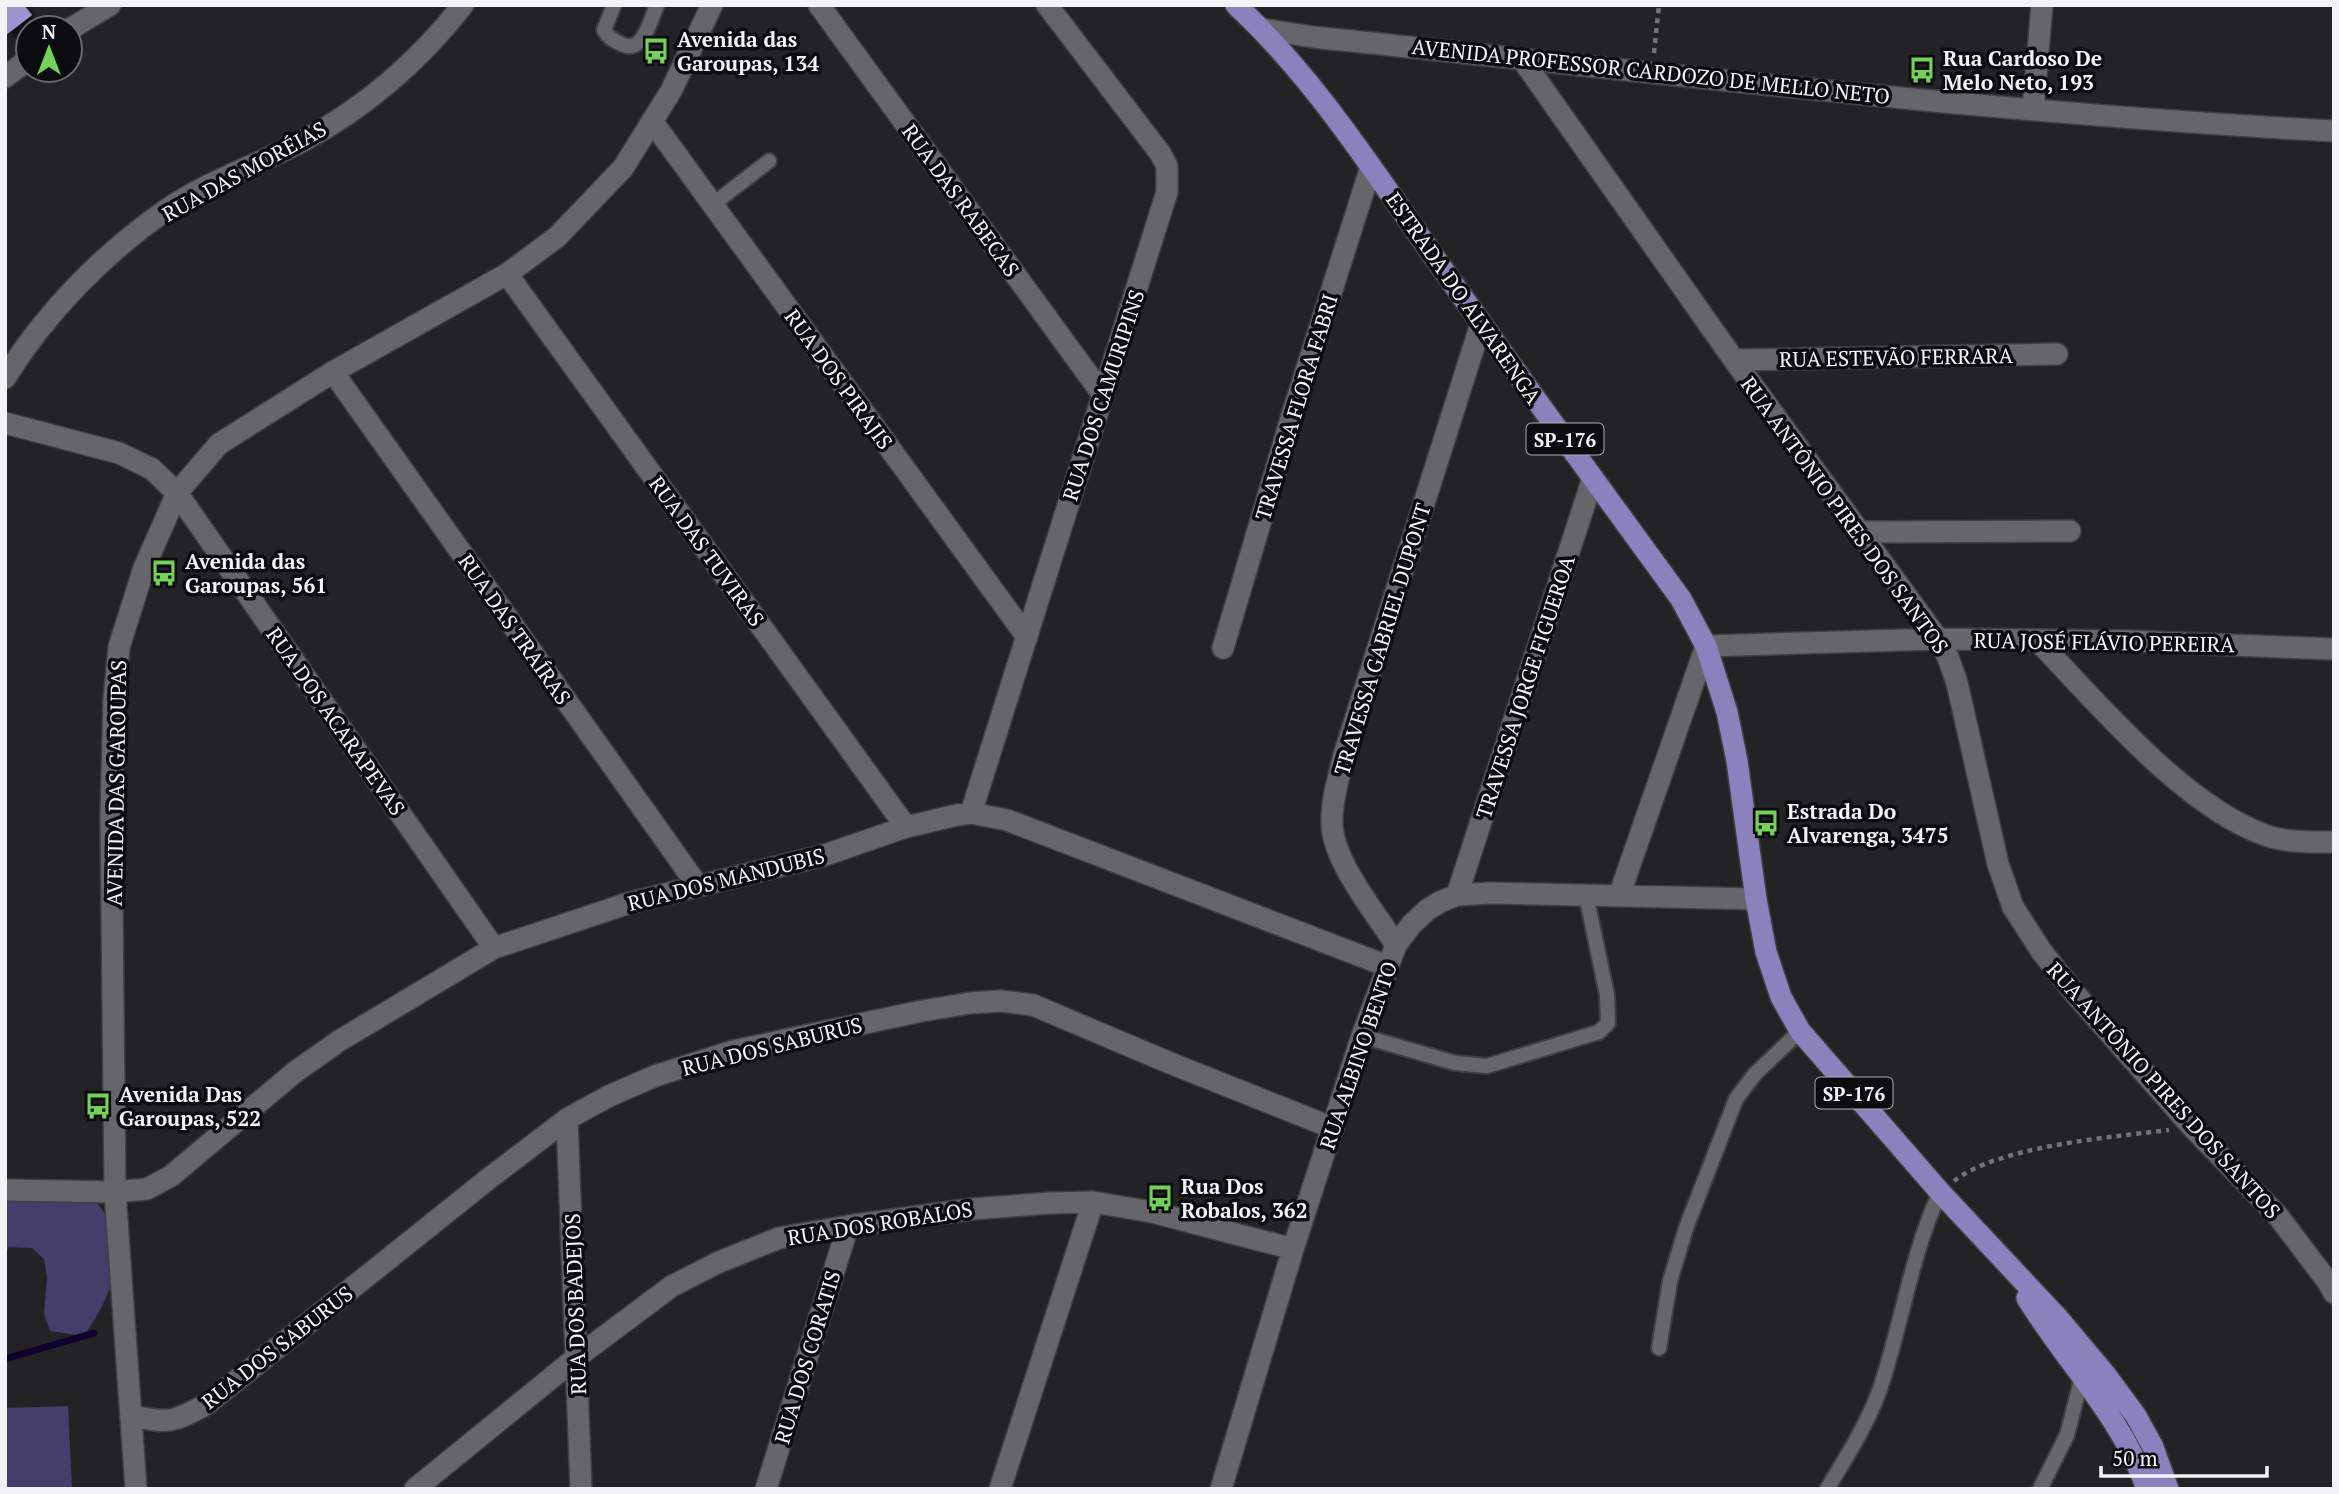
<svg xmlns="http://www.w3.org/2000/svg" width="2339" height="1494" font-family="'PT Serif',serif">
<defs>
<filter id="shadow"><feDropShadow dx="6" dy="6" stdDeviation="3.5" flood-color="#0009"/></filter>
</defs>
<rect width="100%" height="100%" fill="#232326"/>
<path fill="#443e6a" d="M5,1190C21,1191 81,1192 91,1199C117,1215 119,1262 110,1288C104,1305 94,1321 84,1336L50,1331L44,1314L47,1277L44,1259L32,1248L9,1247L5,1252Z
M68,1406L72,1489H5V1408Z"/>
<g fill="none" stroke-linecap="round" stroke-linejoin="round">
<path stroke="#0f012d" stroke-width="7" d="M5,1359L94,1333"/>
</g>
<path fill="#9b94cf" filter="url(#shadow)" d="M5,5H24L32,15L6,35Z"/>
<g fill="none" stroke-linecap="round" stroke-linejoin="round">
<g stroke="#3f3f42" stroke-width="18">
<path id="lane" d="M614,5L604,30C609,38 613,40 621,44C643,55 650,21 657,5
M712,205L769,161
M1362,1036L1455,1063L1487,1066L1599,1032L1608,1023L1607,995L1586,895
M1659,1348L1670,1281L1686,1228L1736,1099L1755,1074L1800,1031
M1827,1489C1847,1456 1867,1425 1880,1389C1902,1323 1911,1255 1940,1192
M2040,1489L2067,1435L2082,1377"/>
</g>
<g stroke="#3f3f42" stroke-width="24">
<path id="street" d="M819,5L1103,395
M70,29L110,5
M1522,59L1734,360L1938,639L1948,657L1957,683L1998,864L2013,907L2042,952L2076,995L2193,1128L2278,1216L2328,1282L2334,1293
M5,77L28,60
M2033,109L2042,5
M652,121L1027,637
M507,274L906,827
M1734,360L2057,354
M333,372L698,886
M5,378C45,313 103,254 166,210C208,181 258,165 303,141C366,107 419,61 463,5
M5,423L119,453L152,469L177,493L494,948
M1862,532L2070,531
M2037,640C2098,703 2182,805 2265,835C2287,843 2310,842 2334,842
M1223,648L1293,412L1371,167
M971,813L1167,192V166L1160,153L1047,5
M1457,895L1593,478
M1619,896L1706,646L1938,639L2129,641L2334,649
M1396,945C1375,912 1330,858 1332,820C1332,798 1339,776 1344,755L1481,324
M567,1119L581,1489
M5,1190L115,1192L147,1189L171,1176L295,1072L339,1041L494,948L629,903L825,855L906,827L957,815L971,813L1007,820L1387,966
M132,1416C171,1424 173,1422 207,1404L487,1180L567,1119L609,1096L655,1076L733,1051L922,1011L970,1003L1000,1001L1033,1005L1170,1063L1333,1128
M415,1489L577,1357L672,1286L717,1263L779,1238L848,1226L972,1209L1050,1203L1093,1202L1152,1212L1293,1249
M766,1489L848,1226
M1000,1489L1093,1202
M1221,1489L1293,1249L1362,1036L1396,945L1412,924L1427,910L1440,902L1457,895L1490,893L1756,899"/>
</g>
<g stroke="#3f3f42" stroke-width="24">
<path id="secondary" d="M1262,29L1313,37C1652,72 1993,113 2334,131
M136,1489L115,1192L111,815L114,699L119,647L144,568L177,493L219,444L333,372L507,274L557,237L623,168L671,91L712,5"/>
</g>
<g stroke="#3f3f42" stroke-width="24">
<path id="primary" d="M1236,5C1317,80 1378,178 1442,268C1520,379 1601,489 1681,599L1706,646L1727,712L1737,761L1756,899L1766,952L1781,997L1800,1031L1940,1192L2058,1318L2105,1374L2136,1416L2153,1447L2168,1489
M2027,1298C2066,1362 2122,1417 2147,1489"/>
</g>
<path stroke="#737376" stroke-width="4.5" stroke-dasharray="5 5" stroke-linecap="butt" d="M1654,53L1659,5
M1954,1181C1998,1146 2112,1137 2169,1130"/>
<use href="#lane" stroke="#66666a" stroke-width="14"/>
<use href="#street" stroke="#66666a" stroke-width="21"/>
<use href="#secondary" stroke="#66666a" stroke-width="21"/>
<use href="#primary" stroke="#8a81bd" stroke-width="21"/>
</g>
<defs>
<g id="bus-bare" transform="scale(2.1)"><path d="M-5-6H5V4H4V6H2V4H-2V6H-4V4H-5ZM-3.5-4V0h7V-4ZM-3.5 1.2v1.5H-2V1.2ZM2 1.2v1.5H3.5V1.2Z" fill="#74d25b" stroke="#0c0c0e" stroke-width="2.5" paint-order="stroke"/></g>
</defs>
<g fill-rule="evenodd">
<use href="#bus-bare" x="656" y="51"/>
<use href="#bus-bare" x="1922" y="70"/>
<use href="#bus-bare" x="164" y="573"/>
<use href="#bus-bare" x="1766" y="823"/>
<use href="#bus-bare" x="98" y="1106"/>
<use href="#bus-bare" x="1160" y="1198"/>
</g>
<g text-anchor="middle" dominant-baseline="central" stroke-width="7" stroke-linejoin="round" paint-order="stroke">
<g fill="#0c0c0e" stroke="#aeaeb0" stroke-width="2">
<rect x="1526.5" y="423.5" width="77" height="31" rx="5"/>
<rect x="1815.5" y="1077.5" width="77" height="31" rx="5"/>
</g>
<g font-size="19" font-weight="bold" fill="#f4f4f6">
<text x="1565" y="439">SP-176</text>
<text x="1854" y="1093">SP-176</text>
</g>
<g font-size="21" font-weight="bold" fill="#f4f4f6" stroke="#0c0c0e" text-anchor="start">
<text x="677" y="39">Avenida das<tspan x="677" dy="24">Garoupas, 134</tspan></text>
<text x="1943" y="58">Rua Cardoso De<tspan x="1943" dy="24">Melo Neto, 193</tspan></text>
<text x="185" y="561">Avenida das<tspan x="185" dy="24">Garoupas, 561</tspan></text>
<text x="1787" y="811">Estrada Do<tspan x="1787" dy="24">Alvarenga, 3475</tspan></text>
<text x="119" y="1094">Avenida Das<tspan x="119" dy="24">Garoupas, 522</tspan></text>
<text x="1181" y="1186">Rua Dos<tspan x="1181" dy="24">Robalos, 362</tspan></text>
</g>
<g font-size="21" fill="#f4f4f6" stroke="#0c0c0e">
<text transform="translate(1651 71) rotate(6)">AVENIDA PROFESSOR CARDOZO DE MELLO NETO</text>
<text transform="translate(244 171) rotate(-29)">RUA DAS MORÉIAS</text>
<text transform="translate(961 200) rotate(54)">RUA DAS RABECAS</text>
<text transform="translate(1464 298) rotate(55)">ESTRADA DO ALVARENGA</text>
<text transform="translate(1896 357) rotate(-1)">RUA ESTEVÃO FERRARA</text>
<text transform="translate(839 379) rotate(54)">RUA DOS PIRAJIS</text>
<text transform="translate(1103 395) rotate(-72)">RUA DOS CAMURIPINS</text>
<text transform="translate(1296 407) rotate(-73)">TRAVESSA FLORA FABRI</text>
<text transform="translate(1845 515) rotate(54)">RUA ANTÔNIO PIRES DOS SANTOS</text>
<text transform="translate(707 551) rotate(54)">RUA DAS TUVIRAS</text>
<text transform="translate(515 629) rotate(55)">RUA DAS TRAÍRAS</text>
<text transform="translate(1382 639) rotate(-73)">TRAVESSA GABRIEL DUPONT</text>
<text transform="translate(2104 642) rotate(1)">RUA JOSÉ FLÁVIO PEREIRA</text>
<text transform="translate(1525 687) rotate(-72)">TRAVESSA JORGE FIGUEROA</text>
<text transform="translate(336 721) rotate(55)">RUA DOS ACARAPEVAS</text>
<text transform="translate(116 783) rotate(-89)">AVENIDA DAS GAROUPAS</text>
<text transform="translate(726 879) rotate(-14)">RUA DOS MANDUBIS</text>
<text transform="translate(772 1046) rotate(-14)">RUA DOS SABURUS</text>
<text transform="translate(1358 1055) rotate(-71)">RUA ALBINO BENTO</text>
<text transform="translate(2164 1090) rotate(48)">RUA ANTÔNIO PIRES DOS SANTOS</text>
<text transform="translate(880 1223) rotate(-9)">RUA DOS ROBALOS</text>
<text transform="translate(575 1304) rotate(-92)">RUA DOS BADEJOS</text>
<text transform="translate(277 1347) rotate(-38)">RUA DOS SABURUS</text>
<text transform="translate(807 1357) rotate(-73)">RUA DOS CORATIS</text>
</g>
</g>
<rect width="2339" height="1494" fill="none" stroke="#f4f4f6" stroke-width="14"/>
<g transform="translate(49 49)"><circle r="33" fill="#0c0c0e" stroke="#69696b" stroke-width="2"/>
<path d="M0-5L12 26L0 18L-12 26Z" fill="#74d25b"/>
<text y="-10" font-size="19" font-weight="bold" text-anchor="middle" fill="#f4f4f6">N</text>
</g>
<path d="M2101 1466v10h166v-10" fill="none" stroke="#f4f4f6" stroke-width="3.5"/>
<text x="2112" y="1466" font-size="21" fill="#f4f4f6" stroke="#0c0c0e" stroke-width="5" paint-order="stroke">50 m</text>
</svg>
